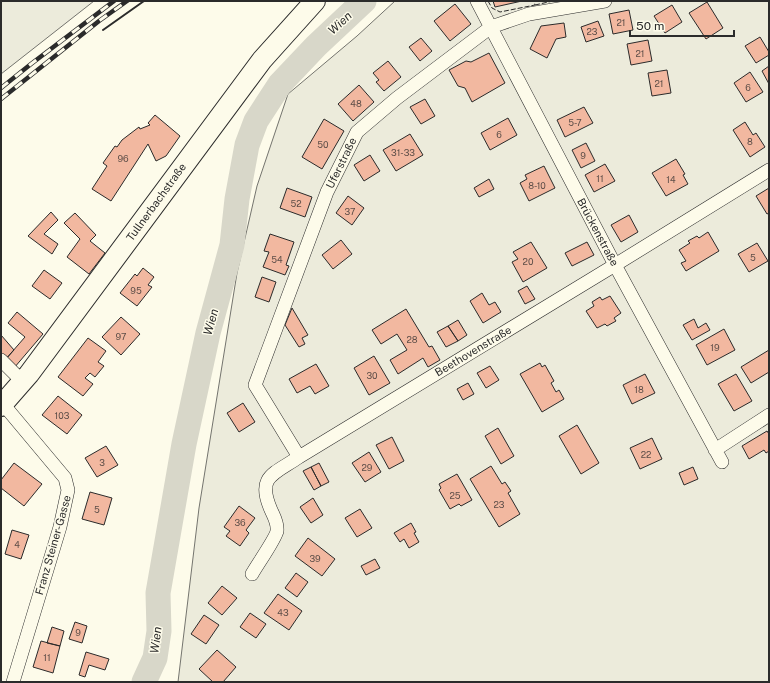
<svg xmlns="http://www.w3.org/2000/svg" width="770" height="683" font-family="'Public Sans',sans-serif">
<rect width="100%" height="100%" fill="#fdfbea"/>
<path fill="#ecebdb" stroke="#74746e" d="M1,1H94L1,74Z
M395,1H769V682H178L199,508L237,273L257,186L288,94L357,36Z"/>
<g fill="none" stroke-linecap="round" stroke-linejoin="round">
<path stroke="#d8d7c9" stroke-width="25" d="M144,682L155,658L159,631L158,593L184,444L208,333L232,245L237,199L247,145L256,121L280,84L316,46L364,1"/>
</g>
<path fill="#f2b8a0" stroke="#2b2b2b" d="M493,1H522L495,7Z
M707,2L723,28L706,39L689,13Z
M455,4L471,24L450,41L434,21Z
M672,5L682,22L665,33L654,16Z
M629,10L633,30L613,34L609,14Z
M598,21L604,36L586,42L581,27Z
M564,23L566,37L556,39L547,58L530,49L541,26Z
M760,37L769,52V55L756,63L745,46Z
M421,38L432,51L420,61L409,47Z
M648,40L652,61L631,65L627,44Z
M489,53L505,83L472,102L465,88L458,86L449,70L466,61L471,62Z
M388,61L401,77L384,91L376,82L379,80L373,73Z
M769,66V84L762,71Z
M667,70L671,93L652,96L648,73Z
M750,72L763,92L746,102L734,83Z
M359,85L374,102L353,121L338,104Z
M425,99L435,116L421,124L410,107Z
M584,107L593,123L565,137L557,120Z
M155,115L180,136L166,156L156,161L148,144L111,201L92,189L107,166L103,163L115,146L117,147L122,140L139,127L140,129L150,125L148,123Z
M508,118L517,135L490,150L481,133Z
M324,119L344,131L322,169L302,157Z
M745,122L753,135L756,133L765,147L750,157L733,130Z
M410,134L423,155L396,171L383,150Z
M586,143L595,161L581,168L572,150Z
M370,155L380,171L364,181L354,165Z
M676,159L685,174L683,175L688,184L666,196L652,173Z
M605,164L615,181L594,192L585,175Z
M544,166L555,188L529,201L520,183L527,179L525,175Z
M489,179L494,189L479,197L474,188Z
M287,188L312,197L305,217L280,208Z
M769,188V213L767,214L756,196Z
M348,196L364,208L352,225L336,213Z
M51,212L58,220L44,234L58,244L52,254L28,236Z
M75,213L96,235L90,241L105,253L89,274L67,257L80,239L64,223Z
M629,215L638,232L621,242L611,225Z
M708,232L719,251L686,271L681,263L686,261L679,250L690,243L688,241L697,236L699,238Z
M270,234L294,242L286,265L289,266L285,275L263,267L269,252L264,251Z
M341,240L352,254L333,269L322,255Z
M531,242L547,268L523,282L512,262L518,259L513,252Z
M587,242L594,255L572,266L565,253Z
M757,243L768,261L749,272L738,254Z
M143,268L154,277L148,285L152,287L137,306L120,293L135,274L137,276Z
M44,270L62,283L50,299L32,286Z
M262,277L276,282L269,302L255,297Z
M527,286L535,299L525,304L518,291Z
M482,293L489,305L495,302L501,312L483,323L470,301Z
M610,296L621,313L614,318L616,321L607,326L605,324L597,328L586,311L594,306L592,302L600,297L602,300Z
M292,308L308,335L302,338L305,344L299,347L285,325Z
M406,309L429,347L432,346L440,360L428,367L423,358L398,374L390,360L407,350L397,334L381,344L372,330Z
M17,312L43,334L14,368L5,360L25,337L8,323Z
M121,317L140,334L121,355L102,337Z
M694,319L698,328L706,323L710,330L692,340L683,325Z
M458,320L467,335L458,341L448,326Z
M448,326L458,341L446,347L437,332Z
M724,329L735,350L707,365L696,345Z
M1,335L14,350L5,360L1,356Z
M88,338L106,351L98,362L104,366L95,377L90,373L85,378L93,384L83,396L58,377Z
M769,350V372L751,383L741,367Z
M374,356L390,383L369,395L354,368Z
M540,363L542,367L545,365L554,381L551,383L556,392L559,390L564,399L542,412L520,374Z
M316,364L329,386L315,394L310,386L297,393L289,379Z
M490,366L499,380L486,388L477,373Z
M645,374L655,393L632,404L623,385Z
M736,374L752,401L734,411L718,384Z
M468,383L474,394L463,400L457,389Z
M58,396L82,415L67,434L42,415Z
M243,403L255,422L239,432L227,413Z
M577,425L599,463L581,474L559,436Z
M498,428L514,456L501,464L485,436Z
M767,431L769,434V451L766,453L764,450L749,459L742,446Z
M392,437L404,461L389,469L376,445Z
M652,438L662,459L640,469L630,448Z
M106,446L118,465L97,477L85,458Z
M369,452L381,472L365,482L352,463Z
M14,463L42,484L24,506L1,488V480Z
M319,463L329,482L321,486L311,467Z
M491,466L502,484L505,482L511,491L508,493L520,514L499,527L470,479Z
M311,467L321,486L314,490L303,471Z
M693,467L698,479L684,485L679,473Z
M457,474L472,500L461,506L459,504L450,509L439,490L441,488L439,484Z
M90,492L112,498L104,525L82,519Z
M313,498L323,515L311,523L300,507Z
M239,506L255,518L246,530L249,533L240,546L226,536L230,531L224,527Z
M360,509L372,528L357,537L345,518Z
M411,523L416,532L414,533L419,542L409,548L404,539L400,542L394,533Z
M12,530L29,535L21,559L5,554Z
M308,538L335,559L322,576L295,556Z
M375,559L380,568L366,575L361,566Z
M296,573L308,582L297,597L285,588Z
M222,586L237,598L222,615L208,603Z
M278,594L302,611L289,630L264,613Z
M250,613L266,624L256,638L240,627Z
M204,615L219,625L206,644L191,634Z
M75,622L87,626L82,643L69,639Z
M52,627L64,631L60,646L47,643Z
M41,641L60,646L53,673L33,667Z
M217,650L236,667L223,682H213L199,669Z
M86,652L109,659L105,670L89,665L85,677L79,675Z"/>
<g fill="none" stroke-linecap="round" stroke-linejoin="round">
<g stroke="#2b2b2b" stroke-width="14">
<path id="minor" d="M477,1L615,265L722,462
M1,360L23,382
M3,404L65,478L68,490L60,527L13,682
M715,450L769,415
M299,457L255,385L327,192L357,132L397,98L491,27L529,14L605,1
M252,574C257,565 276,538 277,531C278,523 274,517 271,510C256,476 274,474 299,457L615,265L769,170"/>
</g>
<g stroke="#2b2b2b" stroke-width="22">
<path id="primary" d="M1,406L29,374L262,60L315,1"/>
</g>
<use href="#minor" stroke="#fdfbea" stroke-width="13"/>
<use href="#primary" stroke="#fdfbea" stroke-width="20"/>
<g stroke="#2b2b2b" stroke-width="4.5">
<path id="rail" d="M1,88L31,64L114,1
M1,99L99,21L127,1"/>
</g>
<use href="#rail" stroke="#fdfbea" stroke-width="3" stroke-dasharray="9" stroke-linecap="butt"/>
<path stroke="#2b2b2b" stroke-width="1" stroke-dasharray="5 2" stroke-linecap="butt" d="M488,1L492,8L500,12L535,5L534,1
M535,5L553,1"/>
<path stroke="#2b2b2b" stroke-width="2" d="M103,30L144,1"/>
</g>
<g text-anchor="middle" dominant-baseline="central" stroke-width="3" stroke-linejoin="round" paint-order="stroke">
<g font-size="9" fill="#5d4e48">
<text x="621" y="22">21</text>
<text x="592" y="31">23</text>
<text x="640" y="53">21</text>
<text x="659" y="83">21</text>
<text x="748" y="87">6</text>
<text x="356" y="103">48</text>
<text x="575" y="122">5-7</text>
<text x="499" y="134">6</text>
<text x="750" y="141">8</text>
<text x="323" y="144">50</text>
<text x="403" y="152">31-33</text>
<text x="583" y="155">9</text>
<text x="123" y="158">96</text>
<text x="600" y="178">11</text>
<text x="671" y="179">14</text>
<text x="537" y="185">8-10</text>
<text x="296" y="203">52</text>
<text x="350" y="211">37</text>
<text x="753" y="257">5</text>
<text x="277" y="259">54</text>
<text x="528" y="261">20</text>
<text x="136" y="290">95</text>
<text x="121" y="336">97</text>
<text x="412" y="339">28</text>
<text x="715" y="347">19</text>
<text x="372" y="375">30</text>
<text x="639" y="389">18</text>
<text x="62" y="415">103</text>
<text x="646" y="454">22</text>
<text x="102" y="462">3</text>
<text x="367" y="467">29</text>
<text x="455" y="495">25</text>
<text x="499" y="504">23</text>
<text x="97" y="509">5</text>
<text x="240" y="522">36</text>
<text x="17" y="544">4</text>
<text x="315" y="558">39</text>
<text x="283" y="612">43</text>
<text x="78" y="632">9</text>
<text x="47" y="657">11</text>
</g>
<g font-size="11" fill="#2b2b2b" stroke="#fdfbea">
<text transform="translate(341 163) rotate(-64)">Uferstraße</text>
<text transform="translate(156 202) rotate(-54)">Tullnerbachstraße</text>
<text transform="translate(598 232) rotate(62)">Brückenstraße</text>
<text transform="translate(473 351) rotate(-31)">Beethovenstraße</text>
<text transform="translate(53 545) rotate(-74)">Franz Steiner-Gasse</text>
</g>
<g font-size="12" font-style="italic" fill="#2b2b2b" stroke="#fdfbea">
<text transform="translate(340 23) rotate(-43)">Wien</text>
<text transform="translate(211 322) rotate(-75)">Wien</text>
<text transform="translate(156 640) rotate(-83)">Wien</text>
</g>
</g>
<rect width="770" height="683" fill="none" stroke="#2b2b2b" stroke-width="4"/>
<path d="M630 30v6h104v-6" fill="none" stroke="#2b2b2b" stroke-width="2"/>
<text x="636" y="30" font-size="12" fill="#2b2b2b" stroke="#fdfbea" stroke-width="3" paint-order="stroke">50 m</text>
</svg>
